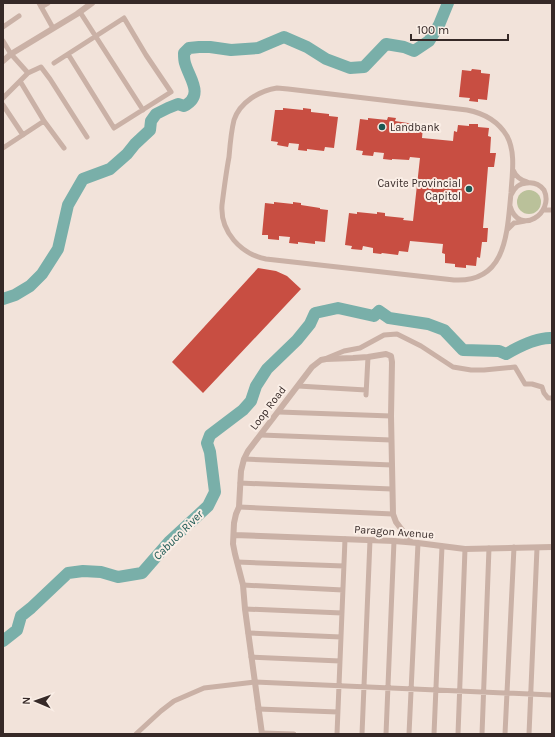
<svg xmlns="http://www.w3.org/2000/svg" width="555" height="737" font-family="Karla,sans-serif">
<rect width="100%" height="100%" fill="#f2e3da"/>
<path fill="#bac19a" d="M517 202a12 12 0 1 1 24 0a12 12 0 1 1-24 0Z"/>
<g fill="none" stroke-linecap="round" stroke-linejoin="round">
<path stroke="#79afa9" stroke-width="12" d="M3,299L15,295L30,286L42,274L58,249L68,205L83,179L110,169L127,154L135,144L150,130L151,121L156,114L168,108L178,104L184,106C205,95 189,78 185,63C184,60 184,56 184,53L189,48L199,47H210L231,50L258,48L284,37L307,47L326,59L350,68L364,67L386,44L404,47L414,51L429,41L439,25L448,3
M3,641L17,630L21,616L31,608L68,573L83,571L101,572L118,577L142,573L169,542L208,506L215,492L210,452L207,443L210,435L243,410L251,401L256,386L267,369L297,340L310,324L315,313L338,308L374,316L379,311L389,318L428,324L444,330L463,350L499,351L506,354C518,347 537,337 552,338"/>
</g>
<path fill="#c84e42" d="M472,69L481,70V73L490,74L487,100L478,99V102L469,101L470,98L459,97L462,70L471,71Z
M283,108L303,110V108L311,109V112L329,114V116L338,117L334,148L325,147L324,151L307,149V151L298,150L299,144L289,143L288,147L277,145L278,142L271,141L275,110H283Z
M388,117L396,118L395,121L414,124V125L423,126L422,138L453,141L454,131L457,132L458,125L469,126V124H478V127L489,128L488,136L491,137L490,153H496L494,167H488L483,228H488L487,242H482L480,258L477,257L476,266L466,265V268L455,267V264L445,263V254L442,253L443,244L410,241L408,252L399,251L398,255L382,253L381,254L373,253V248L363,246L362,250L351,249L352,246L345,245L349,213L357,214V212L377,214V212L385,213V216L404,218L403,220L413,221L420,158L410,157L409,160L392,159V160L383,159L384,153L374,152L373,156L362,155L363,151L356,150L360,119L368,120V118L387,120Z
M274,202L293,204V202L301,203V205L320,208V209L328,210L325,242L315,241V244L298,242V244L289,243L290,237L279,236V240L268,239V235H262L265,203L274,204Z
M258,268L276,271L287,276L301,289L203,393L172,362Z"/>
<g fill="none" stroke-linecap="round" stroke-linejoin="round">
<path stroke="#cab1a6" stroke-width="5" d="M39,3L53,28
M41,7L48,3
M80,12L143,110
M3,27L19,16
M3,41L11,54L28,73
M54,63L124,18L146,55L171,92L114,128L68,54
M20,81L44,121L64,148
M277,88L288,89L467,110C483,113 498,121 507,136C516,153 512,174 511,193C507,232 507,283 454,280L266,259C241,254 220,232 222,205C224,189 226,173 229,157C230,145 231,132 234,120C240,102 259,91 277,88Z
M3,98L28,73L41,67L50,79L87,137
M3,105L23,135
M3,148L44,121
M513,170C516,177 520,180 527,182
M510,206C519,237 555,213 544,190C540,185 534,182 527,183C520,183 514,188 511,195
M545,210H552
M508,229L514,223L525,221
M327,358L344,351L360,348L384,335L397,334L421,346L453,367L471,370H484L515,367L525,384H532L542,387L544,393L548,398H552
M298,386L366,390
M366,395L368,357
M279,412L391,416
M261,435L391,440
M244,459L392,465
M240,483L392,489
M239,507L393,514
M237,562L344,566
M243,585L343,590
M245,609L342,613
M248,633L341,637
M251,657L340,661
M258,709L338,712
M262,733L294,734
M136,734L161,711L174,701L204,688L255,682L552,695
M337,734L345,539
M362,734L370,540
M386,734L394,541
M409,734L418,543
M434,734L442,546
M458,734L465,549
M482,734L489,548
M505,734L514,547
M529,734L537,548"/>
<path stroke="#cab1a6" stroke-width="6" d="M3,61L11,54L77,14L92,3
M234,535L394,541L418,543L465,549L552,547
M262,734L245,609L243,585L235,554L233,544L234,523L236,514L239,507L241,471L244,459L248,451L312,367L321,360L326,359L353,358L368,357L386,354L391,356L392,362L391,416L393,514L396,522L411,542"/>
</g>
<g fill="#1c5853" stroke="#faeee6" stroke-width="1.5">
<circle cx="382" cy="127" r="4"/>
<circle cx="469" cy="189" r="4"/>
</g>
<g text-anchor="middle" dominant-baseline="central" stroke-width="4" stroke-linejoin="round" paint-order="stroke">
<g font-size="11" fill="#362927" stroke="#faeee6" text-anchor="start">
<text x="390" y="127">Landbank</text>
<text x="461" y="183" text-anchor="end">Cavite Provincial<tspan x="461" dy="13">Capitol</tspan></text>
</g>
<g font-size="11" fill="#362927" stroke="#faeee6">
<text transform="translate(268 408) rotate(-53)">Loop Road</text>
<text transform="translate(394 532) rotate(4)">Paragon Avenue</text>
</g>
<g font-size="12" font-style="italic" fill="#1c5853" stroke="#faeee6">
<text transform="translate(178 535) rotate(-45)">Cabuco River</text>
</g>
</g>
<rect width="555" height="737" fill="none" stroke="#362927" stroke-width="8"/>
<g transform="translate(36 701) rotate(272)" stroke="#faeee6" stroke-width="3" paint-order="stroke">
<path d="M0-3L7 15L0 10L-7 15Z" fill="#362927"/>
<text y="-6" font-size="11" font-weight="bold" text-anchor="middle" fill="#362927">N</text>
</g>
<path d="M411 34v6h97v-6" fill="none" stroke="#362927" stroke-width="2"/>
<text x="417" y="34" font-size="12" fill="#362927" stroke="#faeee6" stroke-width="3" paint-order="stroke">100 m</text>
</svg>
